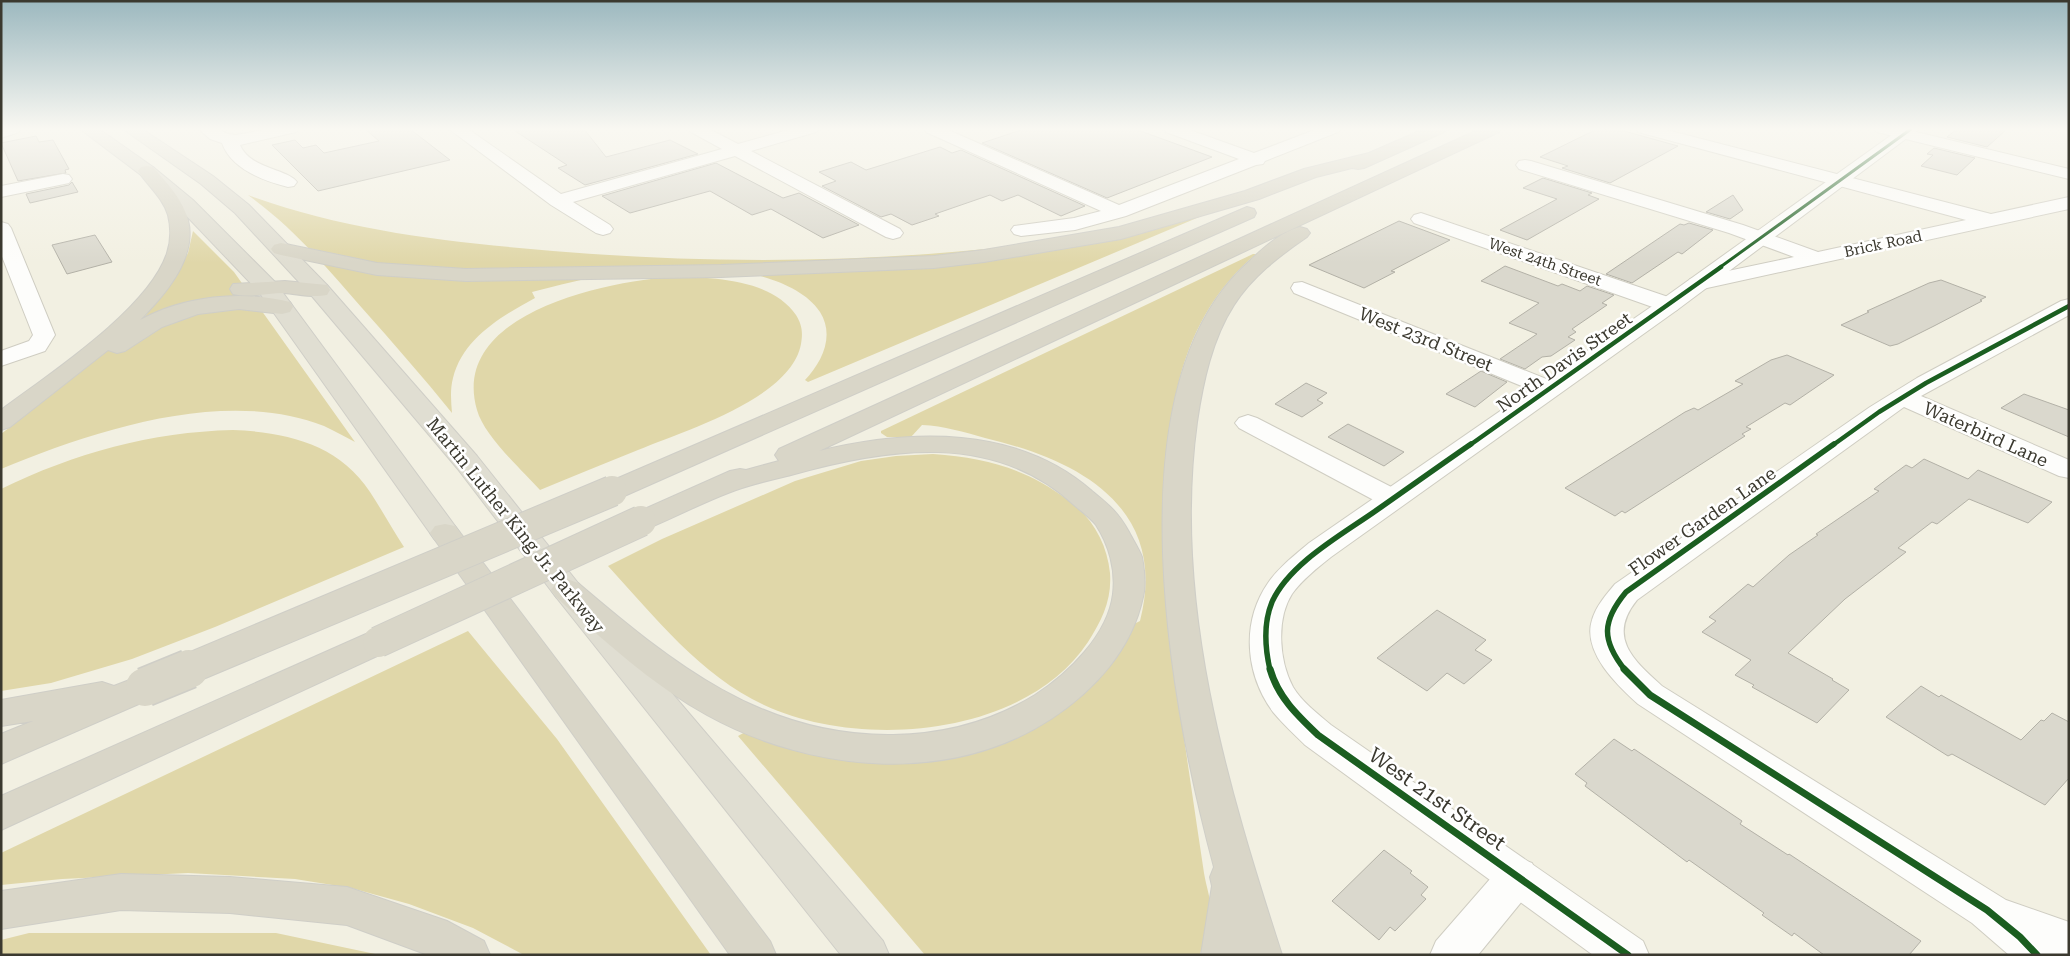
<svg xmlns="http://www.w3.org/2000/svg" width="2070" height="956" font-family="'Roboto Serif',serif">
<rect width="100%" height="100%" fill="#f2f0e2"/>
<path fill="#e0d7a9" d="M248,195C346,231 449,242 553,251C770,269 990,261 1204,215L808,382L805,380C822,362 835,336 820,312C808,294 786,284 767,278C683,252 613,272 532,292L535,298C502,316 463,338 453,378C450,389 451,401 452,413C423,377 393,343 362,308C325,266 294,228 248,195Z
M193,231L234,272L355,442C345,437 335,431 324,426C225,387 95,430 1,469V434L87,367L146,315L177,273L188,253Z
M1253,254H1256C1167,329 1164,443 1167,550C1170,625 1178,699 1189,772C1194,806 1199,840 1204,873C1206,886 1212,902 1211,915C1210,927 1203,942 1200,955H925L738,736L747,731L980,742L1132,625L1140,621C1169,508 1080,460 985,438C964,432 944,426 922,425L911,437H887L881,433V431Z
M670,277C709,277 771,278 796,315C802,325 803,332 801,344C791,399 683,431 638,450C605,463 572,477 540,490C522,470 484,436 477,410C449,314 604,282 670,277Z
M233,430C286,432 339,444 370,492C382,510 392,529 404,547L215,627L132,659L51,683L1,691V489C75,453 151,432 233,430Z
M933,454C986,458 1025,468 1068,500C1092,517 1107,543 1110,573C1112,600 1102,620 1088,642C1025,737 860,750 764,705C700,675 655,617 608,566L662,539L795,481L861,461L896,456Z
M468,631L557,739L711,955H524L473,928L409,904L351,888L295,879L188,873L62,879L1,885V853Z
M29,933H276L380,955H1V940Z"/>
<path fill="#dad8cd" stroke="#b3b1a7" d="M365,129H410L450,160L318,191L272,145L295,140L303,148L316,145L324,153L379,141Z
M512,129H584L606,157L670,140L698,154L585,185L558,168L567,165Z
M1024,129H1135L1212,157L1107,198L982,143Z
M1597,129L1624,131L1678,146L1610,183L1562,168L1568,166L1540,157Z
M1957,129H2007L1987,147L1947,137Z
M36,136L39,142L53,140L69,169L65,170L66,173L18,181L1,143Z
M940,147L952,153L961,150L1085,206L1061,216L1018,195L1002,201L990,195L935,214L939,216L912,225L891,214L881,217L822,186L836,181L819,172L851,162L866,170Z
M1934,148L1975,158L1957,175L1921,166L1933,155L1927,154Z
M716,163L783,198L799,193L859,225L823,238L771,209L752,215L710,191L630,213L602,196Z
M1543,178L1592,193L1588,195L1599,199L1527,240L1500,230L1557,199L1523,188Z
M72,182L78,192L30,203L26,194L69,185Z
M1733,195L1743,210L1730,219L1706,212Z
M1399,221L1450,240L1391,271L1395,272L1364,288L1309,265Z
M1689,223L1713,230L1682,254L1678,252L1632,283L1606,274L1680,224L1684,225Z
M95,235L112,262L67,274L52,245Z
M1505,266L1558,286L1562,284L1580,291L1587,286L1614,295L1602,303L1607,305L1572,329L1576,332L1568,337L1575,340L1551,356L1542,357L1525,369L1500,359L1537,334L1509,323L1539,303L1481,281Z
M1941,280L1986,297L1980,300L1982,301L1934,326L1898,344L1890,346L1841,325L1869,312L1867,311L1929,283Z
M1787,355L1834,375L1790,405L1785,403L1746,427L1751,429L1742,434L1745,436L1625,513L1622,511L1615,516L1565,488L1685,412L1694,408L1698,410L1743,384L1735,381L1771,360Z
M1481,371L1507,382L1475,407L1446,394Z
M1306,383L1327,393L1317,400L1323,403L1302,417L1275,404Z
M2024,394L2069,410V437L2001,408Z
M1348,424L1404,452L1384,466L1328,437Z
M1924,459L1968,479L1978,470L2052,502L2028,523L1969,499L1937,524L1932,522L1898,548L1906,552L1845,599L1788,653L1833,679L1832,680L1849,690L1817,723L1752,687L1754,685L1735,675L1751,660L1702,632L1716,621L1709,617L1748,584L1753,587L1789,555L1818,535L1816,534L1879,491L1874,489L1891,476L1906,465L1912,468Z
M1437,610L1486,640L1475,650L1492,660L1464,684L1447,673L1427,691L1377,658Z
M1921,686L1939,697L1941,695L2021,740L2041,720L2044,721L2052,713L2069,722V778L2045,805L1952,754L1948,756L1886,717Z
M1614,739L1632,751L1634,749L1742,821L1740,824L1788,855L1789,854L1921,941L1909,955H1824L1794,933L1792,936L1762,915L1764,913L1689,860L1687,862L1585,786L1587,783L1575,774Z
M1384,850L1412,871L1410,873L1428,887L1421,895L1426,899L1395,931L1390,927L1379,940L1332,901Z"/>
<g fill="none" stroke-linecap="round" stroke-linejoin="round">
<g stroke="#cfcdc2" stroke-width="2">
<path id="minor" d="M199,129H218L228,134L236,135L270,129H298L296,132L240,145C250,169 288,169 297,182L294,186L288,187C264,181 231,169 222,143L210,139Z
M449,129H468L561,194L722,149L691,132L689,129H709L738,144L792,129H818L816,132L751,151L900,229L903,233L900,237L893,239L886,237L735,156L573,202L610,225L613,229L610,233L603,235L596,233L551,205Z
M924,129H946L1119,205L1239,159L1166,132L1164,129H1187L1254,153L1317,129H1340L1338,132L1265,161L1263,164L1256,165L1126,216L1075,230L1021,236L1014,234L1011,230L1014,226L1074,218L1101,211L926,132Z
M1636,129H1663L1991,214L2069,197V209L1698,290L1690,289L1687,284L1690,279L1794,257L1729,233L1519,169L1516,165L1519,161L1525,160L1531,161L1743,225L1818,252L1966,220L1638,132Z
M1875,129H1904L2069,169V179L1877,132Z
M63,174L69,175L72,179L69,183L1,197V186Z
M1421,213L1677,300L1680,305L1677,310L1669,312L1661,310L1414,223L1411,219L1414,215Z
M1,222L8,224L11,228L55,335L45,351L1,366V351L29,341L33,335L1,254Z
M1302,282L1559,384L1562,389L1559,394L1550,396L1541,394L1294,293L1291,288L1294,283Z
M2069,299V315L1921,396L2069,460V478L2059,476L1904,407L1637,600C1607,637 1633,660 1662,686L2006,900L2069,922V955H2009L1972,923L1638,704C1617,685 1582,652 1592,620C1596,606 1606,595 1615,584L1870,407L1917,378L2061,301Z
M1248,415L1257,418L1403,493L1407,499L1403,505L1393,508L1383,505L1239,428L1235,423L1239,418Z
M1518,858L1532,863L1538,876L1532,889L1478,955H1430L1436,941L1504,863Z"/>
</g>
<g stroke="#cfcdc2" stroke-width="2">
<path id="tertiary" d="M1900,129H1919L1677,310L1331,557C1317,568 1302,580 1292,594C1276,619 1279,661 1293,687C1302,702 1318,714 1331,725L1643,941L1649,955H1593L1305,745C1294,734 1283,724 1273,712C1245,674 1241,622 1268,583C1279,567 1295,555 1309,543L1661,300Z"/>
</g>
<g stroke="#cfcdc2" stroke-width="2">
<path id="secondary" d="M1,129H21L19,132L1,138Z"/>
</g>
<g stroke="#cfcec7" stroke-width="2">
<path id="trunk" d="M80,129H99L153,167L193,200L275,282L455,526L460,533L455,540L445,542L435,540L259,292L179,208L141,175Z
M123,129H142L213,176L249,205L327,285L477,456L578,583L883,941L889,955H841L556,597L457,468L311,295L235,213L201,184Z"/>
</g>
<g stroke="#cfcec7" stroke-width="2">
<path id="motorway" d="M1424,129H1446L1444,132L1364,168L1358,169L1352,168L1316,177L1259,199L1121,239L984,262L934,268L721,277L466,281L377,275L281,255L274,253L271,249L274,245L281,243L377,263L466,269L721,265L934,256L984,250L1119,227L1245,191L1304,169L1369,153Z
M1480,129H1501L1499,132L819,451C910,429 1017,425 1092,491C1109,505 1118,512 1129,532C1133,540 1139,549 1142,557C1144,568 1146,586 1143,597C1132,649 1095,690 1051,719C949,786 810,772 707,715C651,684 603,640 556,597L551,590L556,583L567,579L578,583C672,663 763,737 893,735C945,734 991,722 1035,695C1068,674 1108,635 1113,594C1116,570 1109,545 1096,525C1091,518 1081,511 1074,505C994,431 887,448 791,475C770,480 748,485 728,493C702,503 677,516 651,527L641,530L631,527L627,521L631,515L730,471L740,469L746,470L779,461L775,455L779,449Z
M147,166L153,167C164,180 176,192 183,207C205,249 168,292 140,320C184,296 241,290 290,302L293,307L290,312L282,314L239,309L198,314L162,327L125,351L117,353L108,350L10,427L1,430V410C48,375 149,309 167,253C171,241 171,227 168,215C163,198 148,186 138,171L141,167Z
M1247,207L1254,209L1256,213L1254,217L622,497L612,500L602,497L598,491L602,485Z
M1300,227L1307,229L1310,233L1307,237C1279,256 1252,277 1234,305C1212,339 1203,382 1197,422C1172,602 1227,785 1282,955H1201L1212,886L1210,877L1214,867C1172,710 1111,396 1242,268C1258,253 1279,232 1300,227Z
M285,281L327,285L330,290L327,295C313,298 298,294 284,293C267,293 250,298 233,294L230,289L233,284Z
M445,524L455,526L770,941L776,955H730L435,540L430,533L435,526Z
M378,630L390,634L394,642L390,650L1,830V796L366,634Z
M145,674L157,678L162,687L157,696L1,764V734L33,721L1,726V700L102,682L114,686Z
M121,874L230,877L347,887L447,921L484,941L490,955H428L347,925L230,913L121,910L1,929V891Z"/>
</g>
<use href="#minor" fill="#fdfdfb" fill-rule="evenodd"/>
<use href="#tertiary" fill="#fdfdfb" fill-rule="evenodd"/>
<use href="#secondary" fill="#fdfdfb" fill-rule="evenodd"/>
<use href="#trunk" fill="#e0ded2" fill-rule="evenodd"/>
<use href="#motorway" fill="#d9d6c8" fill-rule="evenodd"/>
<g stroke="#cfcec7" stroke-width="32" stroke-linecap="butt">
<path id="motorway-bridge-far1" d="M378,642L641,521
M186,670L612,491"/>
</g>
<g stroke="#cfcec7" stroke-width="41" stroke-linecap="butt">
<path id="motorway-bridge" d="M145,687L189,669"/>
</g>
<use href="#motorway-bridge-far1" stroke="#d9d6c8" stroke-width="30"/>
<use href="#motorway-bridge" stroke="#d9d6c8" stroke-width="38"/>
<g stroke="#fff" stroke-width="5">
<path id="cycleway-far3" d="M1719,268L1911,129"/>
</g>
<g stroke="#fff" stroke-width="7">
<path id="cycleway-far2" d="M1470,445L1721,267
M1833,445L1879,412L1926,383L2069,306"/>
</g>
<g stroke="#fff" stroke-width="9">
<path id="cycleway-far1" d="M1270,670C1265,648 1263,624 1272,602C1289,564 1341,535 1374,512C1407,489 1439,466 1471,444
M1625,670C1601,640 1602,621 1626,592L1834,444"/>
</g>
<g stroke="#fff" stroke-width="10">
<path id="cycleway" d="M1270,669C1278,697 1297,715 1318,735L1628,955
M1624,669L1650,695L1987,910L2020,937L2037,955"/>
</g>
<use href="#cycleway-far3" stroke="#1b5e20" stroke-width="3"/>
<use href="#cycleway-far2" stroke="#1b5e20" stroke-width="4.5"/>
<use href="#cycleway-far1" stroke="#1b5e20" stroke-width="5.5"/>
<use href="#cycleway" stroke="#1b5e20" stroke-width="7"/>
</g>
<linearGradient id="sky" x2="0" y2="1"><stop stop-color="#9cb8bf"/><stop offset="0.49" stop-color="#f9f8f2"/><stop offset="1" stop-color="#f9f8f2" stop-opacity="0"/></linearGradient>
<rect width="2070" height="263" fill="url(#sky)"/>
<g text-anchor="middle" dominant-baseline="central" stroke-width="5" stroke-linejoin="round" paint-order="stroke">
<g font-size="15" fill="#3b392f" stroke="#fff">
<text transform="translate(1883 244) rotate(-12)">Brick Road</text>
<text transform="translate(1545 262) rotate(19)">West 24th Street</text>
</g>
<g font-size="18" fill="#3b392f" stroke="#fff">
<text transform="translate(1426 339) rotate(22)">West 23rd Street</text>
<text transform="translate(1564 362) rotate(-35)">North Davis Street</text>
<text transform="translate(1986 434) rotate(24)">Waterbird Lane</text>
<text transform="translate(1702 521) rotate(-35)">Flower Garden Lane</text>
<text transform="translate(516 525) rotate(51)">Martin Luther King Jr. Parkway</text>
</g>
<g font-size="21" fill="#3b392f" stroke="#fff">
<text transform="translate(1437 799) rotate(35)">West 21st Street</text>
</g>
</g>
<rect width="2070" height="956" fill="none" stroke="#3b392f" stroke-width="5"/>
</svg>
